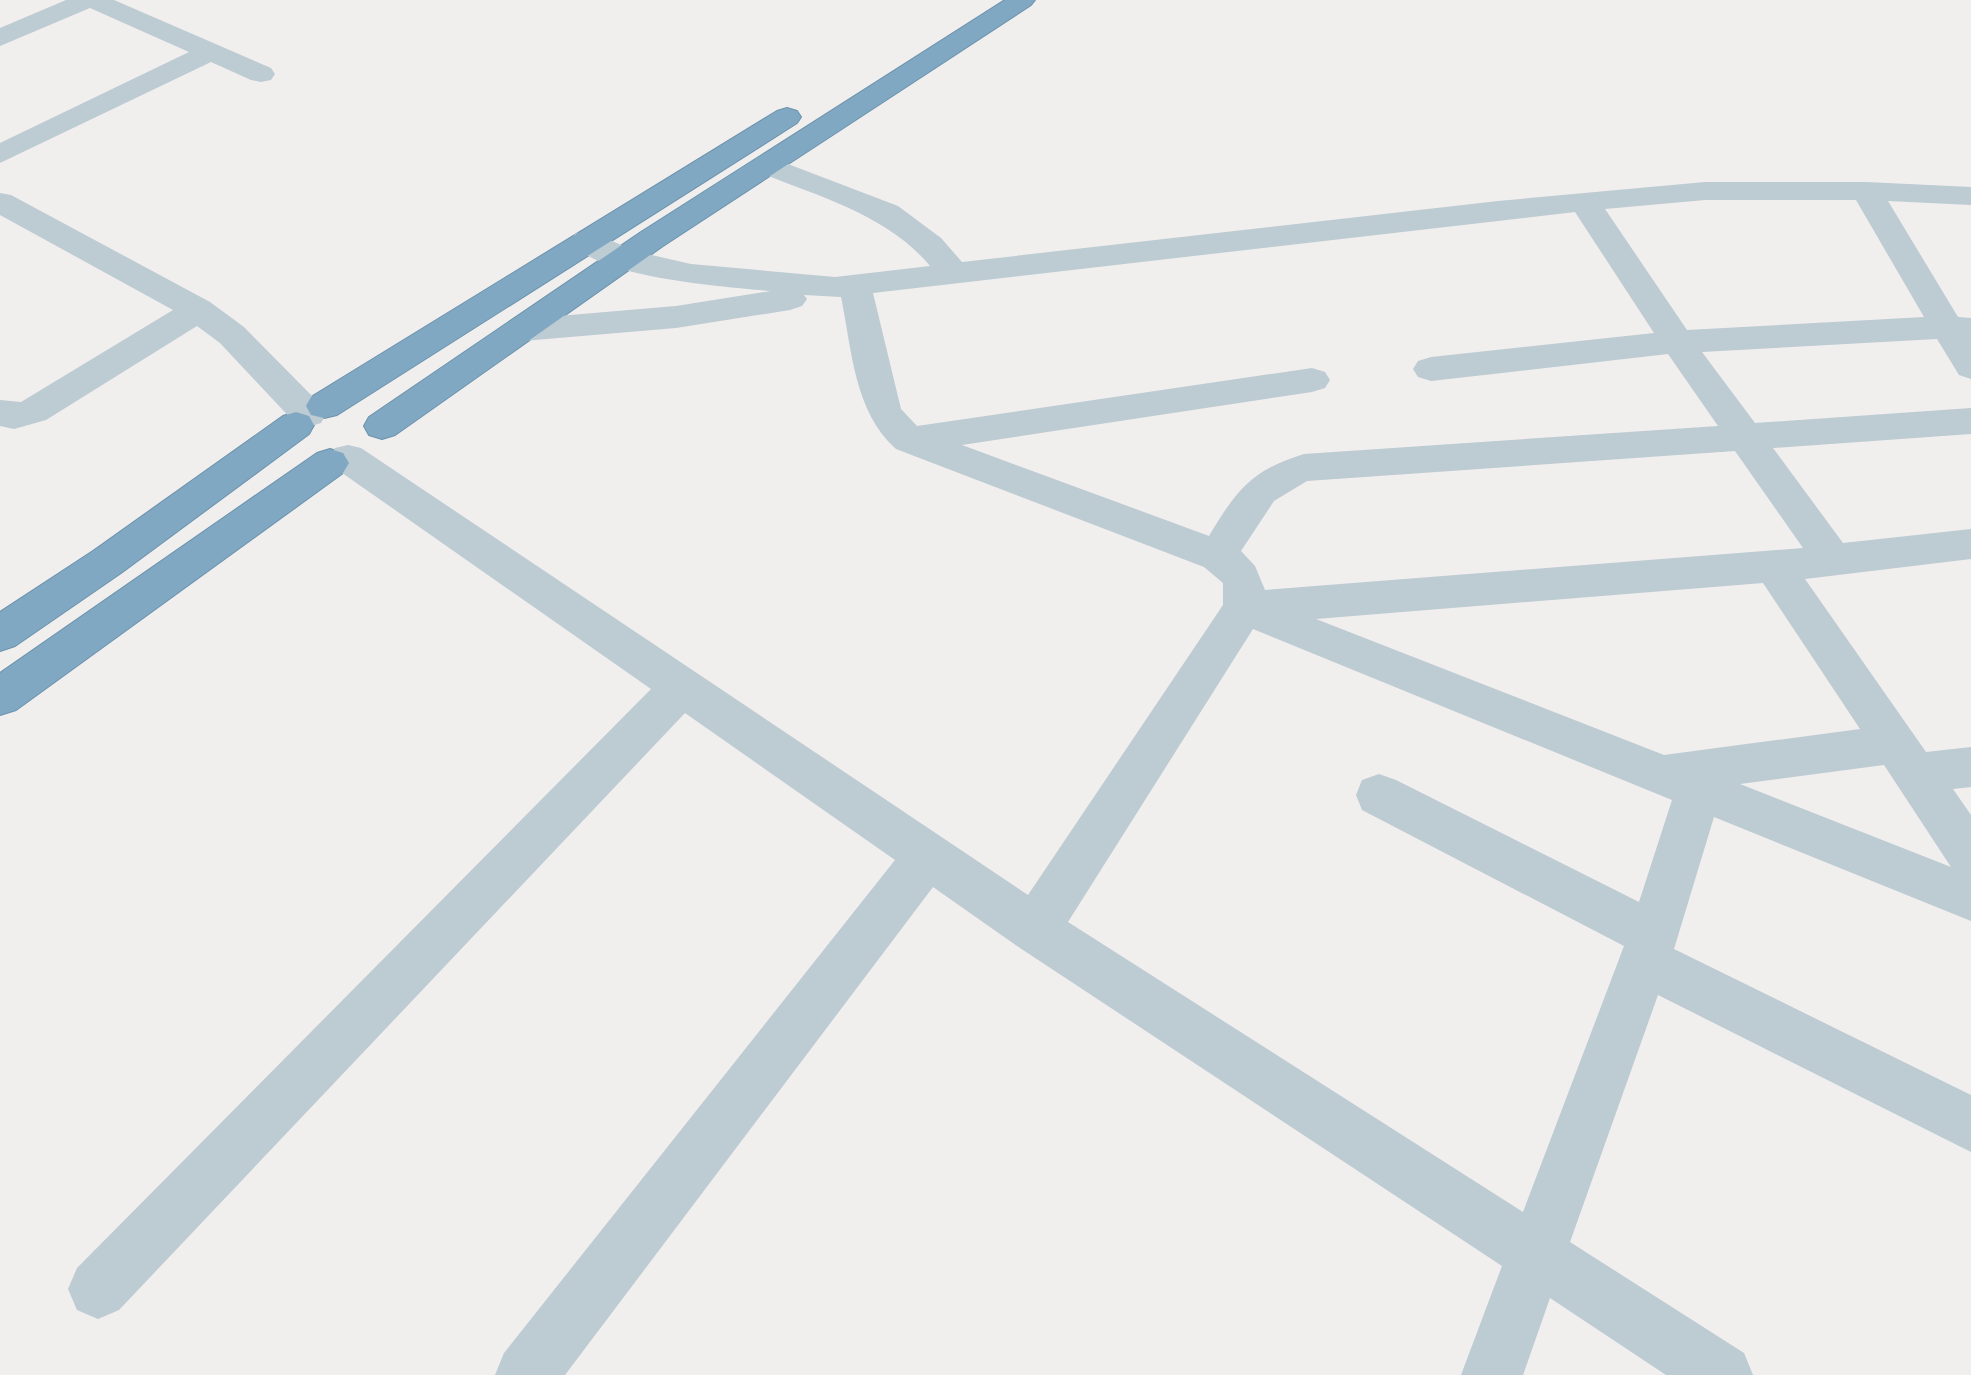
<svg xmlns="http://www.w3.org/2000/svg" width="1971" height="1375" font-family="Manrope,sans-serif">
<rect width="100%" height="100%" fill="#f1eeee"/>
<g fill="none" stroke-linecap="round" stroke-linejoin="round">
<g stroke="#6c93ad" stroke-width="2">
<path id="highway" d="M1005,0H1035L1031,5L663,246L395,435L382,439L369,435L364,426L369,417L641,232Z
M787,108L797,111L801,117L797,123L337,415L324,418L311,415L306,406L311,397L777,111Z
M296,412L309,416L314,425L309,434L121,573L15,646L0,651V612L93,551L283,416Z
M330,449L343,453L349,463L343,473L16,710L0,715V673L317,453Z"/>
</g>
<path fill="#bdcbd2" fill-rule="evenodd" d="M66,0H114L271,68L275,74L271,80L261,82L251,80L211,62L0,163V143L189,52L90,8L0,46V28Z
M767,156L898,206L941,238L962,262L1498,201L1705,182H1866L1971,187V205L1888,201L1958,317L1971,318V379L1959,375L1937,339L1702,352L1755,423L1971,408V434L1773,448L1843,543L1971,529V559L1805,579L1926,752L1971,747V787L1953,789L1971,815V921L1714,817L1674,949L1971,1095V1152L1658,995L1570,1242L1744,1353L1753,1375H1666L1550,1298L1523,1375H1461L1502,1266L1017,946L933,887L565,1375H495L504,1353L895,860L685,713L119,1310L98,1319L77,1310L68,1289L77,1268L651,689L335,468L329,458L335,448L348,445L361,448L1028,895L1223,605V583L1204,567L896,449C854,412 852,350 841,297L804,295L807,299L802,306L790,310L676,328L523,341L511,338L506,330L511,322L523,319L676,306L771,291C726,287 596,278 570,241L575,234L586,231L597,234L634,251L691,264L835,277L930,266C887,214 817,196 756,171L752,165L756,159ZM1705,200H1856L1924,317L1687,330L1605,209ZM1575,212L1654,333L1431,357L1418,361L1413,369L1418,377L1431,381L1668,354L1718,426L1304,454C1251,470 1236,491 1209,536L962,445L1312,392L1325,388L1330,380L1325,372L1312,368L917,426L901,409L873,293ZM1735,451L1803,548L1265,590L1255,566L1241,551L1274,501L1307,481ZM1763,583L1860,729L1664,755L1316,619ZM1253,629L1672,800L1639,902L1396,780L1379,774L1362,780L1356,795L1362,810L1624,946L1523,1212L1068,922ZM1884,765L1951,867L1740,784Z
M0,193L11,195L210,302L244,327L321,405L326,414L321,423L308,427L295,423L220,343L197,326L46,420L14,429L0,426V400L21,402L173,310L0,215Z"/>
<use href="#highway" fill="#81a8c2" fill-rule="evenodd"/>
</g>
</svg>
